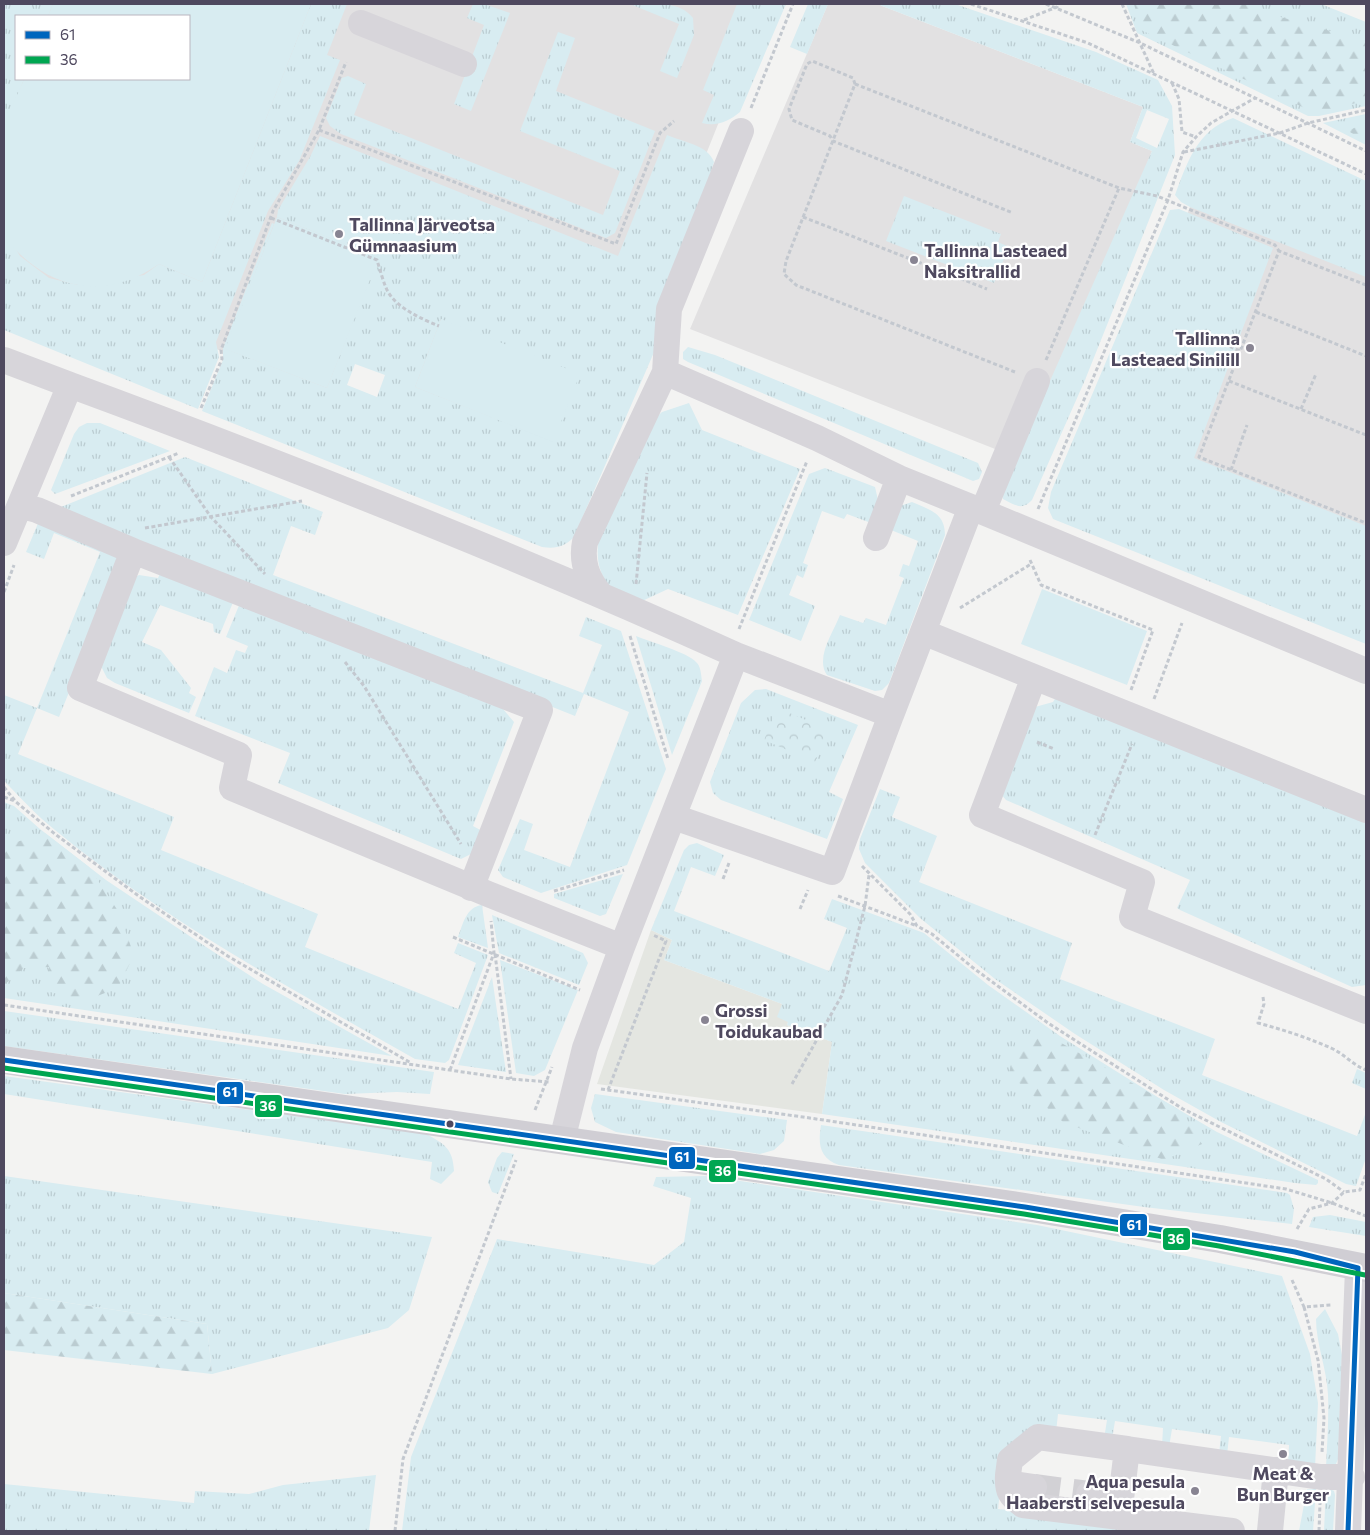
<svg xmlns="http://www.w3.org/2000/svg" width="1370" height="1535" font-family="Commissioner,sans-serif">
<defs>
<pattern id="grass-tufts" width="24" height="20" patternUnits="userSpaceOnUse" patternTransform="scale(1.25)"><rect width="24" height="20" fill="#d8ecf1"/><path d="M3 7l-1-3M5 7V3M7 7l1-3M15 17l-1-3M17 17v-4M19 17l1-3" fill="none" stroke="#bbccd1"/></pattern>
<pattern id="forest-firs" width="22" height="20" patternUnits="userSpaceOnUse" patternTransform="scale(1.25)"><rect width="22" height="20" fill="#d8ecf1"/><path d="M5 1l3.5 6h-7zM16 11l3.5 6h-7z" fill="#bbccd1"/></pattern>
<pattern id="park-crowns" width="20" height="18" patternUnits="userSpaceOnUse" patternTransform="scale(1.25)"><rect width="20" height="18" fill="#d8ecf1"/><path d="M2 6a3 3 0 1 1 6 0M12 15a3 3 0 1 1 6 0" fill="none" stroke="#bbccd1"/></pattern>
</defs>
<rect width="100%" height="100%" fill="#f3f3f2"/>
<path fill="#e4e6e1" d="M651,930L672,940L664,960L782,1004L788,1022L787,1025L832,1042L822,1114L597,1084Z"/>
<path fill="#e2e1e2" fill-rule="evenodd" d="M4,4H766L568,500L383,419L400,370L347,349L329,392L4,268ZM16,16H189V79H16Z
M828,4H877L1143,107L1130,142L1152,151L1028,462L690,329Z
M1212,152L1366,214V596L1080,482Z"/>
<path fill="url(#grass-tufts)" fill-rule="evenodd" d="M4,4H53L48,16H16V79H24L4,131Z
M311,4H347L327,55L340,60L299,161L268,211L216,342L219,357L198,409L4,330V230L20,256L49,278L78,285L144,275L159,264L202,282Z
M473,4H484L510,13L471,111L454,104L484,25L467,18Z
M630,4C650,4 679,0 693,18L694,35L677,78L660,71L679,24Z
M737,4H786L740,112C729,121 717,127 702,123L714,95L703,90Z
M808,4H828L807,54L790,47Z
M877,4H955L1096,52L1158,80L1172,106L1175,155L1085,380L1032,500C1022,511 1015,505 1003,499L1002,489L1152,151L1130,142L1143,107ZM1147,110L1169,119L1157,148L1136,138Z
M1126,4H1321L1366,22V106L1319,116H1308L1137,33Z
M558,32L575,38L556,91L655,131L615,233L606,238L341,134L330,126L326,118L342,78L348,76L366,84L354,115L603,215L620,171L520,131Z
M1366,114V145L1323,123Z
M1233,118L1366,181V277L1190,207L1181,202L1175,195C1187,163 1197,130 1233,118Z
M667,135C683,142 708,145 714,162L655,350L574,537C564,547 556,549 542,547L202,411L223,360V348L272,223L274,224L226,349L327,388L378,257L277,217L278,210L310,157L320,136L618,256ZM441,319L553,441L415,387ZM355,364L385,375L377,397L347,385Z
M904,196L1001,234L998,242L1009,247L994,283L886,241Z
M1179,209L1273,248L1194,458L1366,526V644L1053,519L1048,508L1051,492L1170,210Z
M688,347L715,355L978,463L982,472L979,479L973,481L688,362L683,359V352Z
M689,403L702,430L800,469L738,615L668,589L640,602C632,598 617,595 611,588C597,573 596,554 599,536L648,425L662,412Z
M87,423H100L170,451L55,494L51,490L74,434L79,427Z
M185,457L323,512L315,535L291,526L273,575L583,693L602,645L579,636L586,617L621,631L666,769L627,865L541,893L503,877L498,870L520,819L533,824L524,850L570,867L629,712L584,694L575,716L56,509Z
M825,468L875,487L878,500L871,523L847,514L844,519L822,511L803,563L808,565L803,578L797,575L789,595L815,606L801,641L749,620L809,474Z
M912,502C930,510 945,513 945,535L889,683L882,690L875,691L827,675C815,658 833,633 840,615L863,623L866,618L886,625L904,578L899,576L903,564L909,566L918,541L891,530L900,506Z
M39,521L118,556L120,566L59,717L37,708L18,754L174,817L161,850L318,914L305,947L458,1009L476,963L454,953L458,943L488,955L449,1060L445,1063L415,1059C292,989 165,921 55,830C37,816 22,799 6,783L4,780V695L37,708L100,552L54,533L44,559L26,552Z
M163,567L236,595L220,634L214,632L213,624L160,605L142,642L161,650L191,688L189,693L196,697L189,713L115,683L107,678L100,664L132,579L139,575L158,578Z
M242,598L492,696L514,722L473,826L484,832L477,851L461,859L278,783L290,753L195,716L214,667L227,673L236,650L245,653L248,646L226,637Z
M636,636C648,641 689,653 696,662C701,666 701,675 702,681L672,755Z
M766,689L858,725L829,792L843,799L827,839L721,800L713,793L710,782L741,703L755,690Z
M1059,692L1366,813V985L1352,987L1180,910L1177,908L1190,880L1006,800L1000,793L1035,707L1053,702Z
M880,789L900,797L892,817L937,836L919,882L1072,943L1060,979L1215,1039L1202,1075L1357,1136L1366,1112V1158L1356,1186L1346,1184L1221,1122L1164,1090L1075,1034L995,979L920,918L865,863L859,849L860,839Z
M4,802L14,806L40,829L106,880L197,941L263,984L392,1056L4,998Z
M697,843L724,855L715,876L691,867L674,911L829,971L847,928L824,919L832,899L924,933L988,985L1060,1036L1159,1098L1217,1132L1318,1180V1183L1316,1185L1295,1183L822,1114L832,1042L787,1025L788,1022L777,1017L782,1004L664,960L672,940L651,930L684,850L689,845Z
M623,874L606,914L600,916L554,898V894Z
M482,905L488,948L458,937C463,924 466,907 482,905Z
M492,915L583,953L588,963L579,985L499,953Z
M500,960L578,990L545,1070L534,1076L516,1073Z
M492,977L506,1072L458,1065Z
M4,1011L434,1072L430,1094L397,1092L345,1094L4,1046Z
M1357,1069L1366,1073V1089L1352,1083Z
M4,1076L426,1134C445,1144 453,1149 454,1171L441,1184L430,1179L432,1162L4,1094Z
M595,1094L787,1120L784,1141L774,1150L760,1154L616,1132L595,1122L591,1108Z
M821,1125L1287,1193L1290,1195L1294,1209L1292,1224L1144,1207L839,1165C819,1158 818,1144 821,1125Z
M502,1152L514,1154L498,1194L492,1192L488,1182L497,1158Z
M4,1176L432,1237L409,1310L388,1328L212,1374L207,1324L4,1293Z
M706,1176L1037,1225L1282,1276L1310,1354L1318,1403L1315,1468L1288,1464L1289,1445L1229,1437L1227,1455L1219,1454L1221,1436L1172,1429L1169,1447L1162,1446L1163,1428L1115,1421L1112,1439H1104L1107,1420L1058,1414L1056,1432L1004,1456L998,1509L1076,1517L1179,1531H402L411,1457L497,1239L654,1265L684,1242L691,1198L653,1186L656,1177Z
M1330,1215L1366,1222V1236L1309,1227L1313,1217Z
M1325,1309L1338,1334L1342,1355L1338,1459L1336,1464L1326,1468C1327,1444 1329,1419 1328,1395C1327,1369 1316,1344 1316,1319Z
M376,1475L369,1531H4V1484L194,1503L195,1491L249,1494L283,1485Z
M1326,1487L1334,1491L1335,1495L1333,1531H1324Z
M1307,1489H1316L1313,1531H1299Z"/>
<path fill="url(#forest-firs)" d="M1134,4H1244L1270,14L1366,41V100L1317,114L1141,30Z
M1366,122V141L1348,131Z
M45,833L89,867L118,911L134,955L118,988L84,1001L50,992L49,967L24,968L4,985V846Z
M1017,1034L1049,1036L1178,1109L1202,1144L1164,1160L1063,1122L1009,1074Z
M4,1293L207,1324L212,1374L4,1350Z"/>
<path fill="url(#park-crowns)" d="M778,708L829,730L815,762L764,740Z"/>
<path fill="#d8ecf1" d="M53,4H311L202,282L159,264C120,292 72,295 33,265C22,257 8,244 4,231C1,222 2,143 4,132C6,115 18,95 24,79H189V16H48Z
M277,217L379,257L327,388L225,349Z
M441,319L580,374L553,442L415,387Z
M1042,589L1147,631L1127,685L1021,644Z"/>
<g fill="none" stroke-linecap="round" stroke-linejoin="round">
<path stroke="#d2d1d5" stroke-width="26" stroke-dasharray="26 13" stroke-linecap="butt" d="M1034,1487L1089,1494"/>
<path stroke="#c3c8cf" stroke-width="3" stroke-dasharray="4 2.5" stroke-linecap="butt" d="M971,4L1088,43L1366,174
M1046,4L1138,42L1366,151
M1122,4L1154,74
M1024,20L1057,7L1058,4
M1172,83L1179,99L1182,132L1196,137
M855,84L853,78L812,61L807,64L789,109L792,120L830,136L833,141L1013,213
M751,108L793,4
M319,130L616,244L660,133L674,121
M1184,152L1280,133L1308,123L1366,110
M803,217L987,289
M271,218L377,260C380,270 383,281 387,290C396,308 422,319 439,326
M1366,285L1279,251L1199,457L1366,523
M1256,312L1366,356
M1206,336L1240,351
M1046,360L1119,188
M1015,372L796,285L784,274L786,261L855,84L1119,188L1157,196L1275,245L1279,251
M1229,381L1366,435
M201,408L222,359L221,350L273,211L319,130L346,62
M1301,409L1316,374
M169,457L211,517L265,574
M1231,470L1247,425
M71,496L179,453
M1038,509L1168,200L1183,152L1196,137L1211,123L1255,98
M145,528L302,501
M1030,560L1041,585L1153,630L1131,690
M636,584L647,473
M4,592L14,565
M960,608L1031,564
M739,629L807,461
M630,636L668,759
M345,662L364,686L461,844
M1154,699L1182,623
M1037,742L1054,749
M4,787L16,802L55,834L140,897L226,955L411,1063
M4,797L15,801
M1095,835L1132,744
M862,866L910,914L917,926L932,934L972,967L1048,1023L1183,1109L1326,1179L1344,1192
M723,879L729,863
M554,891L624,870
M838,896L917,926
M800,909L808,890
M453,937L580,990
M495,954L511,1079
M1263,997L1264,1004L1258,1023C1284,1030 1309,1038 1333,1049C1345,1055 1353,1065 1366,1070
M4,1005L511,1079L550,1082
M450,1070L494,953L491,921
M792,1084L842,995L865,906L869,875
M601,1089L803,1117L1286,1189L1332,1203L1366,1216
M608,1090L666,941L653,935
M535,1110L552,1067
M1297,1229L1309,1209L1332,1203L1344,1192L1360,1190L1366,1174
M1292,1280L1304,1307L1331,1305
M1304,1307L1318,1360L1324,1418L1322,1452
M395,1531L403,1459L516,1160
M1319,1531L1320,1503"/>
<path stroke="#d7d5da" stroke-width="26" d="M361,23L464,64
M4,360L70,385
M665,372L817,438L899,478L971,507
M21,506L37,510L133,551L80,688L239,755L232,788L488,894L622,947
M983,511L1037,381
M876,538L899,478
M4,543L70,385C295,468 518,556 736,655
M133,551L540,710L471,888
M600,594C587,578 581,562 585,542L665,372L669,309L741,131
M923,632L1034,677L982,815L1142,882L1132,917L1366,1011
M1034,677L1366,810
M674,817L832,872L891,715
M562,1140L585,1048L622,947L736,655L891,715L971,507L1366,671
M1008,1475C1007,1491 1010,1496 1023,1505L1232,1531
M1034,1487L1014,1484L1008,1475L1010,1460L1038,1437L1127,1449
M1089,1494C1105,1496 1113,1501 1119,1516
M1119,1516L1127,1449L1321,1477H1352
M1270,1531L1276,1470
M1348,1531L1358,1268"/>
<path stroke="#d0ced4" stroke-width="28" d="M4,1060L1025,1207L1220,1239L1366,1268"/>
<g stroke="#fff" stroke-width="9">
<path id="bus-1" d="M4,1060L1025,1207L1295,1252L1358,1268
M1348,1531L1358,1268"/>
</g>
<g stroke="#fff" stroke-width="9">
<path id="bus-2" d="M4,1068L1024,1214L1219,1246L1365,1275"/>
</g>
<use href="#bus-1" stroke="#0065bd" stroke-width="5"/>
<use href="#bus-2" stroke="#00a651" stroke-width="5"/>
</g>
<g fill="#888492" stroke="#fff" stroke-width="2">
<circle cx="339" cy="234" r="5"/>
<circle cx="914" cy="260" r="5"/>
<circle cx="1250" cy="348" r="5"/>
<circle cx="705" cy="1020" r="5"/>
<circle cx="1283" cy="1454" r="5"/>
<circle cx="1195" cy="1491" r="5"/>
</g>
<circle fill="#4f495f" stroke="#fff" stroke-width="2" cx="450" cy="1124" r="4.5"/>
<g text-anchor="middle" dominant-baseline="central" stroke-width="4.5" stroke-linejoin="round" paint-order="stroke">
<g font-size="18" font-weight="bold" fill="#4f495f" stroke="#fff" text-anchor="start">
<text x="349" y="224">Tallinna Järveotsa<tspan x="349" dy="21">Gümnaasium</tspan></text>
<text x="924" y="250">Tallinna Lasteaed<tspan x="924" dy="21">Naksitrallid</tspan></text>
<text x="1240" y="338" text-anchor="end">Tallinna<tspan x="1240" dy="21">Lasteaed Sinilill</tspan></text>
<text x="715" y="1010">Grossi<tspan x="715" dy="21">Toidukaubad</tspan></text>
<text x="1283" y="1473" text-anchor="middle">Meat &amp;<tspan x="1283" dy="21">Bun Burger</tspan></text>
<text x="1185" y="1481" text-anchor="end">Aqua pesula<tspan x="1185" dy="21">Haabersti selvepesula</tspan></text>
</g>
</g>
<g stroke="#fff" stroke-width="2">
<rect x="216" y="1081" width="28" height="24" rx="5" fill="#0065bd"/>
<rect x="254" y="1094" width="29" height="24" rx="5" fill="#00a651"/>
<rect x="668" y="1146" width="28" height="24" rx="5" fill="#0065bd"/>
<rect x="708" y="1159" width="29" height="24" rx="5" fill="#00a651"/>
<rect x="1119" y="1213" width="29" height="24" rx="5" fill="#0065bd"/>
<rect x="1162" y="1227" width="29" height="24" rx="5" fill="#00a651"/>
</g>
<g font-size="14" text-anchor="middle" font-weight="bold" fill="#fff">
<text x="230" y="1097">61</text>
<text x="268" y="1111">36</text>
<text x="682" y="1162">61</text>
<text x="723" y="1176">36</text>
<text x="1134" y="1230">61</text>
<text x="1176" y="1244">36</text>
</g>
<rect width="1370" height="1535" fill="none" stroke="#4f495f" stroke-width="10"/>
<rect x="15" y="15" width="175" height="65" fill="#ffffff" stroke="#b9b6bf"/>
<rect x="25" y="31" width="25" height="8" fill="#0065bd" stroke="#b9b6bf"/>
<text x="60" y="40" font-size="15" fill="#4f495f">61</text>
<rect x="25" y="56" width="25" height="8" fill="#00a651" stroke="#b9b6bf"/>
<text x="60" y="65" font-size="15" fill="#4f495f">36</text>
</svg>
